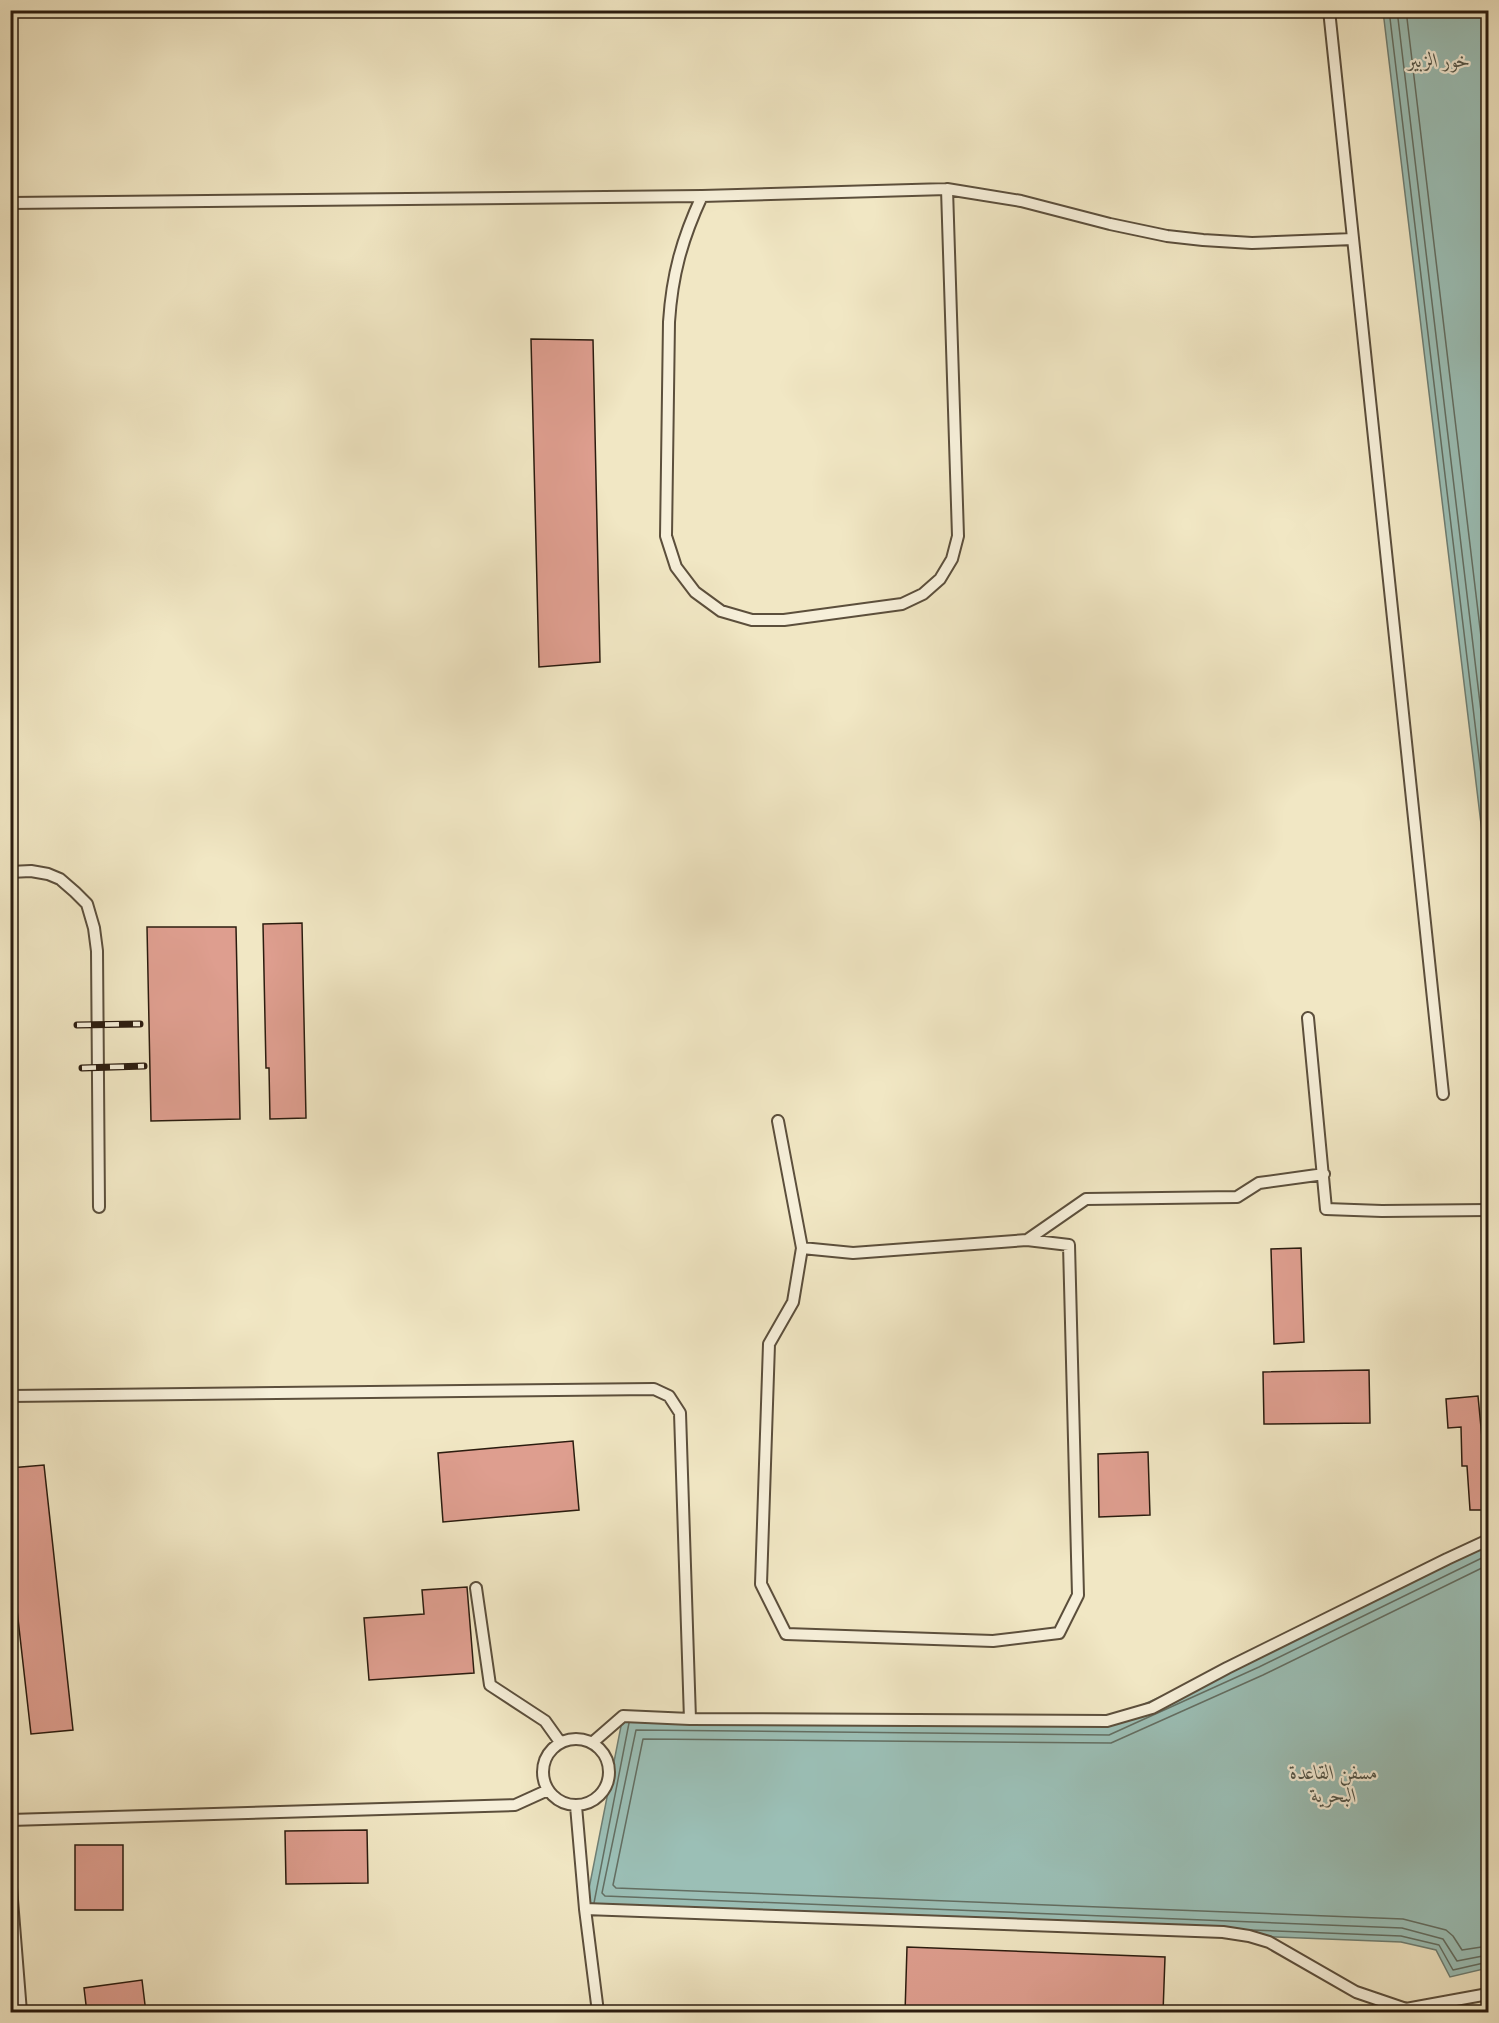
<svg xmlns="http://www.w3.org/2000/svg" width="1499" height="2023" font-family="'Sorts Mill Goudy',Amiri,serif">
<rect width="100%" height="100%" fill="#f1e7c4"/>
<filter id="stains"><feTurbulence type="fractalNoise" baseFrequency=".00333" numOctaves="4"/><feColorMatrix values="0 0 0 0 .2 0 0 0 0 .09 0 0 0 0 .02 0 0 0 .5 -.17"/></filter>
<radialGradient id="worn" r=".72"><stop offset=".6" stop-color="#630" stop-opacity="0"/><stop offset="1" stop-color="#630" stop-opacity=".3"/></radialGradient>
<path fill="#9bbfb6" stroke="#6e7e73" stroke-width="1.5" d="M1383,11H1488V882Z
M1488,1540V1968L1450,1977L1436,1950L1401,1942L585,1909L623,1716L1107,1721L1253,1655Z"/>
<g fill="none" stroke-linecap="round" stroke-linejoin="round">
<path stroke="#636e62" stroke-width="1.5" d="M1389,10L1488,832
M1397,10L1488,770
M1406,10L1488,695
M1488,1555L1259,1667L1109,1735L636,1730L602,1893L605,1896L1402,1928L1443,1939L1457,1961L1488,1955
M1488,1565L1263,1675L1111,1743L643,1739L613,1885L616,1888L1403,1919L1446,1930L1453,1936L1462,1950L1488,1946
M594,1903L629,1723
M1251,1930L1401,1936L1439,1945L1453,1970L1488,1962"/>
</g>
<path fill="#de9e8f" stroke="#2b1c0f" stroke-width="1.5" d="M531,339L593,340L600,662L539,667Z
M302,923L306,1118L270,1119L269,1068H266L263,924Z
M147,927H236L240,1119L151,1121Z
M1301,1248L1304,1342L1274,1344L1271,1249Z
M1369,1370L1370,1423L1264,1424L1263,1372Z
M1478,1396L1482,1438H1488V1510H1470L1467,1466H1462L1461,1427L1448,1428L1446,1399Z
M573,1441L579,1510L443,1522L438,1453Z
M1148,1452L1150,1515L1099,1517L1098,1454Z
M44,1465L73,1730L31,1734L10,1548V1468Z
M467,1587L474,1673L369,1680L364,1618L424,1614L422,1590Z
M367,1830L368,1883L286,1884L285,1831Z
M75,1845H123V1910H75Z
M907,1947L1165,1957L1163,2013H905Z
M142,1980L146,2013H87L84,1988Z"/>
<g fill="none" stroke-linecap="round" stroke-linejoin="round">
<g stroke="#5c4f3c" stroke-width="14">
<path id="lane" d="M1329,10L1443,1094
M702,196C682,239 672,275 669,322L666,536L676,567L695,592L721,611L752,620H784L902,604L923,594L940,579L952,559L958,536L947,189
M10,203L702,196L947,189L1021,201L1110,224L1167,236L1203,240L1252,243L1353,239
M10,872L31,871L48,874L60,879L75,892L87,904L94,928L97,951L99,1207
M1308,1018L1326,1209L1382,1211L1488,1210
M778,1121L802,1248L853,1253L1027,1240L1086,1199L1237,1197L1259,1183L1324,1174
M802,1248L793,1302L769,1344L761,1584L786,1634L993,1641L1059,1633L1078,1595L1069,1245L1027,1240
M10,1396L654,1389L669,1396L680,1413L690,1719
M476,1588L490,1685L545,1721L560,1742
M543 1772a33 33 0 1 1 66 0a33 33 0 1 1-66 0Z
M592,1743L623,1716L690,1719L1107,1721L1152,1708L1227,1668L1447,1559L1488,1540
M576,1806L585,1909L1223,1932L1249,1936L1269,1942L1356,1992L1406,2009L1488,1994
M10,1820L515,1805L548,1790
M10,1875L21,2012
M585,1909L598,2012"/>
</g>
<use href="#lane" stroke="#f6efd9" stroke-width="10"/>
<g stroke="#2b1c0f" stroke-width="7">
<path id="rail" d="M77,1025L140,1024
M82,1068L144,1066"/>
</g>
<use href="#rail" stroke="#f6efd9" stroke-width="4.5" stroke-dasharray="14" stroke-linecap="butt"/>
</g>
<g text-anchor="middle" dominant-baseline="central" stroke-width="4.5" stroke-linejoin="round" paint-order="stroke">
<g font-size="20" font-style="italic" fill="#525549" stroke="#f6efd9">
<text x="1439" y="62">خور الزبير</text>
<text x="1334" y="1774">مسفن القاعدة<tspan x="1334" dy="23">البحرية</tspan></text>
</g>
</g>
<rect width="1499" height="2023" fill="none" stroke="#f1e7c4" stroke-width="36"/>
<rect x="12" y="12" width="1475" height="1999" fill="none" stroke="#2b1c0f" stroke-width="3"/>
<rect x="18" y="18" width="1463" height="1987" fill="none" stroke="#2b1c0f" stroke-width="1.5"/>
<rect width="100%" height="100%" filter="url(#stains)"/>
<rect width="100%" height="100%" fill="url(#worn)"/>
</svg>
